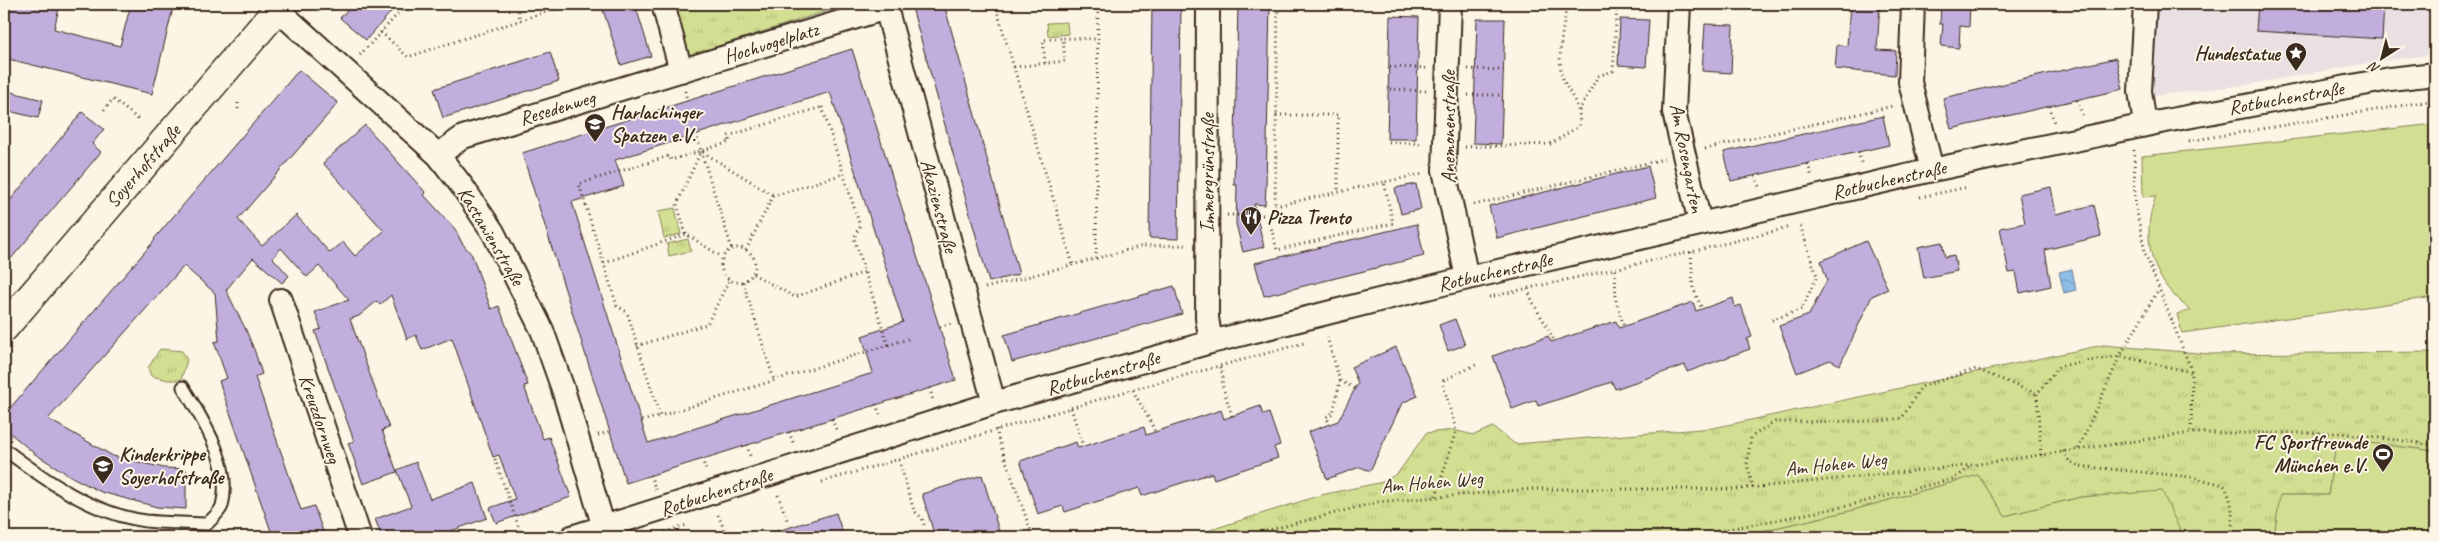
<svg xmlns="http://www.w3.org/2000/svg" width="2439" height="541" font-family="Caveat,sans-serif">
<defs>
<pattern id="grass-tufts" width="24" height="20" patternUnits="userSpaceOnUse" patternTransform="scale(1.25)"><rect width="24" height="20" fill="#d2de91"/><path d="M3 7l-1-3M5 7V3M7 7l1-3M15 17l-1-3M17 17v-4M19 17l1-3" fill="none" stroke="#b5bf7d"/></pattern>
<pattern id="water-waves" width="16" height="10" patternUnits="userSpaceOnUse" patternTransform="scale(1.25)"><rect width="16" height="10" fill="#8ebde8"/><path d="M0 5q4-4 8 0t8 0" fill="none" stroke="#759abb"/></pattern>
</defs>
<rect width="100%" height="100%" fill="#fcf5e5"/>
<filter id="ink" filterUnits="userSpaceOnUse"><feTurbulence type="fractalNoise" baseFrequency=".02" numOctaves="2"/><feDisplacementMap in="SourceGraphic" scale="10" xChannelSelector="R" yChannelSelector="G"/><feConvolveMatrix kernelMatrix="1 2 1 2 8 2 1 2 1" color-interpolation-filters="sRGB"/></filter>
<g filter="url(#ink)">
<path fill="#eae0e3" d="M2157,4H2435V54L2380,61L2245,85L2150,96Z"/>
<path fill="url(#grass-tufts)" stroke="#868458" d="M674,4H848L688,56Z
M1067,22L1068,34L1048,36L1047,23Z
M675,208L681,234L664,238L658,211Z
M688,239L691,251L669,256L667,244Z
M2103,345L2209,354L2435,352V451L2337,439L2328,495H2281L2274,537H2183L2161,492L2081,497L2005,516L1978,475L1850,511L1736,537H1188L1321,495L1383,482L1398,473L1426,433L1453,430L1474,435L1493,427L1515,444L1713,428Z
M160,349L182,351L187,360L181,380H168L151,376L148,368Z"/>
<path fill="#d2de91" stroke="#868458" d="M2435,124V297L2182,333L2177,314L2191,310C2153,284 2139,239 2156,196L2143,197L2142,156Z
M2337,439L2435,451V537H2274L2280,495H2328Z
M1978,475L2005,516L2081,497L2162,491L2183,537H1736L1850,511Z"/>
<path fill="url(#water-waves)" stroke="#6d8297" d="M2072,269L2076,290L2064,293L2059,272Z"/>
<path fill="#c1aedd" stroke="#3b2a1e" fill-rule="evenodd" d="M5,4H60L54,29L120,46L131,4H174L152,94L4,58Z
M353,4H398L366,40L340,18Z
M601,4H635L651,56L621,65Z
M911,4H944L1019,274L989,282Z
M1152,4H1181L1178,239L1149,238Z
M1238,4H1270L1266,186L1265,205L1254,204L1264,247L1243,252L1236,224L1237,185H1234Z
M1850,4H1880L1877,50L1896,51L1895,75L1835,69L1837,45L1847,46Z
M1941,4H1970L1969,27L1960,26L1959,48L1941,46L1943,24H1940Z
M2258,4H2384L2382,39L2256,31Z
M1390,16L1419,17L1416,139H1387Z
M1477,19H1505L1501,144L1473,143Z
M1620,19L1649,20L1646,67L1618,65Z
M1705,24L1733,25L1731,73L1702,71Z
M852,49L956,380L626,483L522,153ZM830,92L903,322L862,336L873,373L648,443L572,202L624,186L615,160Z
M550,52L559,81L443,118L434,89Z
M2116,58L2123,89L1951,129L1943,98Z
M299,70L338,103L238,219L262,246L296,215L330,253L343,242L355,256L384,231L323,163L365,125L426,193L424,195L455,229L462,243L472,255L491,309L499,306L528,385L524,386L543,439L549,437L571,497L496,523L490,508L515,499L499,455L493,457L452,338L422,350L416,335L407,339L391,295L380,305L377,301L359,316L350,319L389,428L382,430L397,472L363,484L348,443L354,441L315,331L321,329L315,312L349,300L319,266L307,277L281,248L273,258L289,276L282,283L253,258L226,290L246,330L255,352L262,374L255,377L301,510L314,506L325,537H273L219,381L227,378L214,342L219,341L215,293L184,266L48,419L113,456L164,468L186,469V509L157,507L101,492L72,477L35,454L4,428V415L155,240L154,239Z
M7,91L43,100L38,118L4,110Z
M82,112L104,129L92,144L101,152L4,267V208Z
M1883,116L1889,145L1731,181L1724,152Z
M1648,166L1656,198L1497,238L1489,206Z
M1416,184L1421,209L1401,214L1395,188Z
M2051,187L2056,214L2094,205L2101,236L2045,250L2051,286L2020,293L2016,272L2009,273L2000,228L2025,223L2019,194Z
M1417,224L1424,256L1264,296L1255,263Z
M1866,241L1888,289L1872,296L1840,365L1830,360L1797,373L1779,326L1809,315L1827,280L1821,261Z
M1942,242L1945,257L1954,255L1957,271L1924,278L1918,247Z
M1174,286L1182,314L1012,362L1004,335Z
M1733,298L1735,307L1741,305L1752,337L1747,339L1750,349L1687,372L1685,365L1615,389L1612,382L1538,406L1536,400L1512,409L1493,356L1548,336L1551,342L1616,321L1619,328L1693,302L1696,311Z
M1455,319L1465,345L1448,351L1439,325Z
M1396,347L1418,396L1402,403L1370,471L1360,467L1327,479L1308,432L1338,421L1358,383L1351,367Z
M1260,406L1263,415L1269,413L1280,445L1274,447L1278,458L1214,479L1212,473L1142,496L1139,488L1065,512L1063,506L1038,514L1020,461L1076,442L1078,448L1144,427L1146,435L1221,410L1224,419Z
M416,462L430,499L475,483L487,518L434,537H382L375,519L411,506L397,470Z
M982,475L999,531L988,534L986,537H935L922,494Z
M836,513L844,537H772L771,533Z"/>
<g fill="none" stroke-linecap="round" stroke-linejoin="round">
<g stroke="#3b2a1e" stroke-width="15">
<path id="service" d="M4,449C45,480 93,514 146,521C166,523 187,523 207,524C212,519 220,512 222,506C233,465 203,421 183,387"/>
</g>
<g stroke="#3b2a1e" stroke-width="26">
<path id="minor" d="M663,4L681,71
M885,4L994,403
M1208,4L1207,318L1211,342
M1450,4L1444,170L1467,278
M1679,4L1674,112L1700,223
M1913,4L1910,82L1932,170
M277,9L438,155L462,186L493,232L542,330L563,389L604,528
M2145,125L2140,91L2145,4
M438,155L463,137L886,8
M281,300L360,537
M572,537L994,403L1211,342L1451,282L1932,170L2160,122L2390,79L2435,74"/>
</g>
<g stroke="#3b2a1e" stroke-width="31">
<path id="secondary" d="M4,328L282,4"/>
</g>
<path stroke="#3b2a1e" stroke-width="3" stroke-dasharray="1 4" stroke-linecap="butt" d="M433,4L438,8
M505,4V6L517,5L520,21
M995,4L1073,265
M381,32L408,57L561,7L560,4
M360,55L407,4
M1045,63L1043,40L1063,38
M1014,67L1065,61L1063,38L1097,39
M1390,67L1426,68
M1468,69L1504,70
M1390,89L1426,91
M685,91L687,101
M1468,95H1502
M2077,100L2083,117
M2050,106L2054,123
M822,107L860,226L854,238L888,345L660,416L627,312L617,306L579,184L669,156L671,160L730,142L728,136Z
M238,109V102
M104,110L113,99L139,120
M1579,111L1598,76L1613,71L1617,4
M1276,115H1338V192
M696,134L701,151L773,195
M2189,141L2435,100
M1389,142L1424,144
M1465,147L1551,144L1579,126C1583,103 1564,91 1561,71C1558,49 1564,25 1567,4
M1705,149L1893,106
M2134,150L2135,202L2145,253L2192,372L2191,433
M1858,152L1862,166
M1808,164L1812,177
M1755,176L1760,189
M1920,197L1968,187
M1474,205L1664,159
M1275,206L1384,182
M1227,215H1268L1277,250L1393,223L1384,182L1423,174
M1268,215L1275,206L1278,4
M686,234L677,204L701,151L732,249
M721 265a17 17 0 1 1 34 0a17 17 0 1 1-34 0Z
M746,250L773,196L843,174
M1691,252L1693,288L1702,309
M1096,259L1098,4
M604,263L686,234L722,257
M1615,270L1616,301L1624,327
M753,274L795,297L865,272
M743,282L774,380
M985,288L1143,246L1186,245
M1528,289C1533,308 1547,323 1554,341
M1489,297L1691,252L1787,228
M1772,320L1802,309L1817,276L1800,225
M940,327L951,323
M1327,337L1340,381L1333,413L1326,417L1330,424
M888,345L908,339
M637,346L707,324L729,281
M1220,367L1223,376L1222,384L1232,416
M1340,381L1355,388
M930,388L933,401
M1133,390C1140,405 1149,417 1155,432
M876,404L881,418
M1071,408L1083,446
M832,419L837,432
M642,421L660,416
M997,429L998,438L1033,537
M789,432L794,445
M598,435L610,432
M747,445L751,459
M2078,449L2120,356L2158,290
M2063,451L2069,461L2079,466L2192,477L2224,485C2234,503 2233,518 2231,537
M2041,455L2037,394L2059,366L2120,356L2191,372
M495,459L522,537
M702,459L707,473
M899,460L914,511L922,518L925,527
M650,475L656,490
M822,482L1124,392L1304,343
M1753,488L1747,464L1751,437L1775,422L1880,421L1902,418L1921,387L1976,369L2037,394
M778,495L790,528
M1436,496L1456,430L1443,384L1444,380L1478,364
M718,515L724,529V537
M651,537L687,525
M1242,537L1378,502L1532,489H1739L1972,465L2191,433H2340L2435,445
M1688,537L1847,506L1952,479L1963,473L1972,465"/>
<use href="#service" stroke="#fcf5e5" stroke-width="11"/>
<use href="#minor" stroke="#fcf5e5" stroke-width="22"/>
<use href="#secondary" stroke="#fcf5e5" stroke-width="28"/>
</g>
</g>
<defs>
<g id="sight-pin" transform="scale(1.125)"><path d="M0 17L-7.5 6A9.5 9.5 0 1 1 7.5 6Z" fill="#3b2a1e" stroke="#fcf5e5"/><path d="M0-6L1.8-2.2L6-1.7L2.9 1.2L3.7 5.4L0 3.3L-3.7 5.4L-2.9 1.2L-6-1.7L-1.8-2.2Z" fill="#fff"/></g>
<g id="school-pin" transform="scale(1.125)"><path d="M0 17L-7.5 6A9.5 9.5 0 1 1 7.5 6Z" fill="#3b2a1e" stroke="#fcf5e5"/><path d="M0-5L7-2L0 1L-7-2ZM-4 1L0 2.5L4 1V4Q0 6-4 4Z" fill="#fff"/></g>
<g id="restaurant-pin" transform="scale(1.125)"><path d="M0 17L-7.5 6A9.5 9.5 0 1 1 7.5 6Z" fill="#3b2a1e" stroke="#fcf5e5"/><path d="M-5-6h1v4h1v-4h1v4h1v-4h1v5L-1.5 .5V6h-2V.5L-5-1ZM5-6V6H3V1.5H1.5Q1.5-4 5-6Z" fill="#fff"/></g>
<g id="stadium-pin" transform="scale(1.125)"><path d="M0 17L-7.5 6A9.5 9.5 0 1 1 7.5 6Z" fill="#3b2a1e" stroke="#fcf5e5"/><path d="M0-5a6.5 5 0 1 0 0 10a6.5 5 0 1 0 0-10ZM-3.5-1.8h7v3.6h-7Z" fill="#fff"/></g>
</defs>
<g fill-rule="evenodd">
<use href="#sight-pin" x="2296" y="53"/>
<use href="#school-pin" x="595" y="124"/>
<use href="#restaurant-pin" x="1251" y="217"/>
<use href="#stadium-pin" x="2383" y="454"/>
<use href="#school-pin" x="103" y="466"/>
</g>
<g text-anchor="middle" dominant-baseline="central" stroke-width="4" stroke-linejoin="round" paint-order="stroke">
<g font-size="20" fill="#3b2a1e" stroke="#fcf5e5">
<text transform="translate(771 43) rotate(-17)">Hochvogelplatz</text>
<text transform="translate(2286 98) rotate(-10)">Rotbuchenstraße</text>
<text transform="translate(557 108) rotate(-17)">Resedenweg</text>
<text transform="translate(1448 127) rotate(-90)">Anemonenstraße</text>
<text transform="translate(1687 158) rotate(79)">Am Rosengarten</text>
<text transform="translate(143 166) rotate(-49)">Soyerhofstraße</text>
<text transform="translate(1207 173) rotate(-90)">Immergrünstraße</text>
<text transform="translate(1889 180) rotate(-13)">Rotbuchenstraße</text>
<text transform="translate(939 206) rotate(75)">Akazienstraße</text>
<text transform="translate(491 236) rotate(59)">Kastanienstraße</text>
<text transform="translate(1495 272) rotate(-13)">Rotbuchenstraße</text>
<text transform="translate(1103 373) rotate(-16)">Rotbuchenstraße</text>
<text transform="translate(320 419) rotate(71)">Kreuzdornweg</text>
<text transform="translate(1836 464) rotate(-6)">Am Hohen Weg</text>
<text transform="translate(1432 482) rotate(-5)">Am Hohen Weg</text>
<text transform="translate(716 492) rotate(-18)">Rotbuchenstraße</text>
</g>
<g font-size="20" font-weight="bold" fill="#3b2a1e" stroke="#fcf5e5" text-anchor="start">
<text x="2280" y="53" text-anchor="end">Hundestatue</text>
<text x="611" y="112">Harlachinger<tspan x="611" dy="23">Spatzen e.V.</tspan></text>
<text x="1267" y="217">Pizza Trento</text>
<text x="2367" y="442" text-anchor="end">FC Sportfreunde<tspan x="2367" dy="23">München e.V.</tspan></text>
<text x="119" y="454">Kinderkrippe<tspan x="119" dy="23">Soyerhofstraße</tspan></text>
</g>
</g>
<rect width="2439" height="541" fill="none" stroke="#fcf5e5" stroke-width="20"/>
<rect x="10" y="10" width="2419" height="521" fill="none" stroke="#3b2a1e" stroke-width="2" filter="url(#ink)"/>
<g transform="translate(2382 58) rotate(216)" stroke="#fcf5e5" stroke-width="4" paint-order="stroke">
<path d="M0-4L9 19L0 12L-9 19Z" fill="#3b2a1e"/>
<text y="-8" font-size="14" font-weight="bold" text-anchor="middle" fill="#3b2a1e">N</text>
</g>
</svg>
